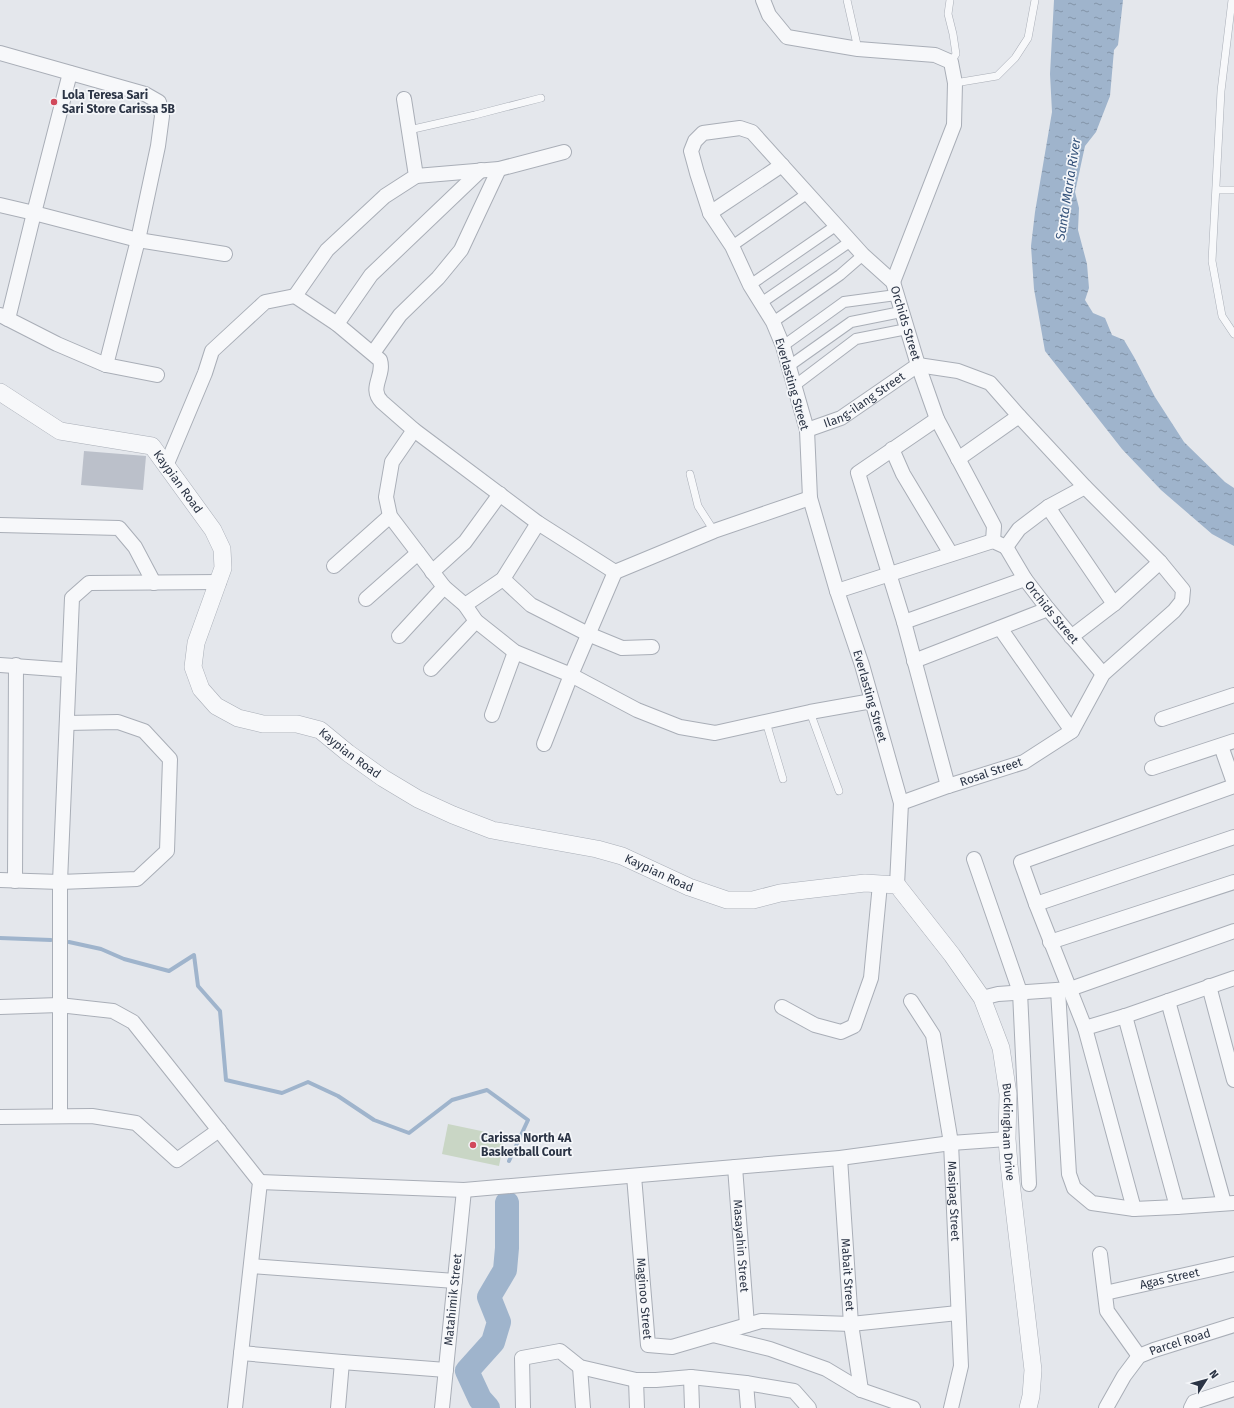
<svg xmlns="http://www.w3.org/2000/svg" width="1234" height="1408" font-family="'Fira Sans',sans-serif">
<defs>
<pattern id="water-ripples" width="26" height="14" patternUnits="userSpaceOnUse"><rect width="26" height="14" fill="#9fb4cc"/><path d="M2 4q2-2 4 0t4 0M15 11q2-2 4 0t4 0" fill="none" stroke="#8293a7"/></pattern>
</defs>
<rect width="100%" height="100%" fill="#e4e7ec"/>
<path fill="#c9d6c5" d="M448,1124L505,1136L499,1166L442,1154Z"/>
<path fill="url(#water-ripples)" d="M1054,0H1123L1118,45L1114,50L1110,96L1096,132L1085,146L1075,192L1079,208L1078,230L1087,264L1089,288L1085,300L1093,313L1105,318L1112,335L1124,340L1134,357L1155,397L1184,442L1225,482L1234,488V546L1212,534L1161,490L1122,449L1045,351L1034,289L1031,246L1035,212L1052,112L1050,74Z"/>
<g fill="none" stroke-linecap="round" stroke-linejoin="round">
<path stroke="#9fb4cc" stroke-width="4" d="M0,938L51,940
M69,942L101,949L124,959L169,971L194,955L198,986L220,1011L226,1080L282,1093L308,1082L338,1096L374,1120L409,1133L452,1100L487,1090L528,1120L509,1161"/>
<path stroke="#9fb4cc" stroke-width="24" d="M488,1408L480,1399L467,1371L493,1342L499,1322L489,1297L505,1270L507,1248V1203"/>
</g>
<path fill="#bbc0ca" d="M84,451L146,456L143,490L81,485Z"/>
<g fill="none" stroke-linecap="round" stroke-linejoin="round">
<g stroke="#a9aeb7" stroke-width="8">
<path id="service" d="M847,0L858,49
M950,0L948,14L953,34L956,54L951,62
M1232,0L1221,91L1212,261L1222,316L1234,334
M955,83L997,76L1015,58L1028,38L1035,0
M409,130L475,115L541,98
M1216,190H1234
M690,474L698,506L714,531
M810,712L839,791
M766,722L783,779"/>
</g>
<g stroke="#a9aeb7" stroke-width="12">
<path id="pedestrian" d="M732,246L808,193
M750,285L837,225
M761,303L851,241
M773,322L840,275L863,255
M783,346L844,302L896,295
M789,366L851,322L901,312
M794,386L856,339L907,329"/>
</g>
<g stroke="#a9aeb7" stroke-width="16">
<g id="minor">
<path d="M763,0L769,15L787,37L858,49L935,55L951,62L955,83L954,125L893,282"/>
<path d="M0,53L145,94L159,102L162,116L158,146L138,240L106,365"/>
<path d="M404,99L416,176L385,196L327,250L295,296L337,324L380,360C385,376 368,388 382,402L414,430L538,523L615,572L714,531L810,498"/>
<path d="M416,176L499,169L564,152"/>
<path d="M0,205L34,213L138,240L225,254"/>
<path d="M710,213L782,165"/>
<path d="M0,315L57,344L106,365L157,375"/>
<path d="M8,319L34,213L70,73"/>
<path d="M337,324L371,275L481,170"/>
<path d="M373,353L400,315L438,278L461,250L499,169"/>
<path d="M937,419L858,473L904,622L948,786"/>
<path d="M414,430L392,462L386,497L390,516L444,587L465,605L476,621L515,652L571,675L637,710L680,727L715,733L810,712L872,701"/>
<path id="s1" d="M807,430L841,418L918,365L958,371L990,383L1019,416L1085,487L1160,562L1183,590L1182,601L1174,611L1103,674L1072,731L1024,762L948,786L901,803"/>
<path d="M892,449L903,474L951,554"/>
<path d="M958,459L1019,416"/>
<path d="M166,466L205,373L212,351L265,302L295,296"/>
<path d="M1048,507L1114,604"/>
<path d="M0,525L119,528L135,547L154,583"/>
<path id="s2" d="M1006,547L1025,579L1048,609L1103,674"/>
<path d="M1006,547L1019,529L1048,507L1085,487"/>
<path d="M334,566L390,516"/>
<path d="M432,572L465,542L500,494"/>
<path d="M503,579L531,605L588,634L622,648L652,647"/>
<path d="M837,591L993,541L1006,547"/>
<path d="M366,599L418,553"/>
<path d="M465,605L503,579L538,523"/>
<path d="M904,622L1025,579"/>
<path d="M1000,628L1072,731"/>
<path d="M399,636L444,587"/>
<path d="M1071,637L1114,604L1160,562"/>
<path d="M914,661L1048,609"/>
<path d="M0,665L69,670"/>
<path d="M431,669L476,621"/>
<path d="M492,715L515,652"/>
<path d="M1162,719L1234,695"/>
<path d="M544,744L571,675L615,572"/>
<path d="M1221,746L1234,783"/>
<path d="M1152,768L1234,741"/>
<path d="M974,859L1020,992L1029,1184"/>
<path d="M0,880L60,882L137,879L167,851L170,759L144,731L118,722L67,723"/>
<path d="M15,881L16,665"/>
<path id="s3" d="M897,885L901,803L862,665L837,591L810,498L807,430L783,346L773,322L750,285L732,246L710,213L697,173L691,151L695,141L703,133L740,128L752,132L863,255L893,282L918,365L937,419L994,526L993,541"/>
<path d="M1036,904L1234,837"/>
<path d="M1050,942L1234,882"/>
<path d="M1209,986L1234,1080"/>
<path d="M1058,990L1069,1174L1074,1188L1092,1203L1134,1209L1177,1207L1234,1203"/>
<path d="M982,998L998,994L1070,989L1234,931"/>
<path id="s4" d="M911,1001L933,1035L951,1143L961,1366L951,1408"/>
<path d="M1168,1001L1224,1203"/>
<path d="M0,1007L59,1005L113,1011L133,1022L260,1182L235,1408"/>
<path d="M782,1007L815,1025L841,1032L854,1026L871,978L880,884"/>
<path d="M1125,1016L1177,1207"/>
<path d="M1085,1028L1125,1016L1234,978"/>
<path d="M60,1116V882L72,598L89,583L219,582"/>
<path d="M0,1117L92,1116L136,1123L177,1160L219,1130"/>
<path id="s5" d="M840,1158L851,1324L861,1390"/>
<path id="s6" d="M735,1167L747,1325"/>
<path id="s7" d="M634,1176L648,1345L672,1347L761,1321L851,1324L958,1313"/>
<path d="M260,1182L464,1190L840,1158L951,1143L1007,1139"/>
<path d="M1134,1209L1085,1028L1036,904L1021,862L1234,786"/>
<path d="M1100,1254L1107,1311L1139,1356"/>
<path d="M251,1266L455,1281"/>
<path id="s8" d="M1105,1293L1234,1264"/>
<path d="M713,1335L770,1349L826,1369L861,1390L913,1408"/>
<path d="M241,1353L342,1362L446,1370"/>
<path d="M580,1367L583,1408"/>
<path d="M691,1377L692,1408"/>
<path d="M636,1380L637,1408"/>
<path d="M746,1383L748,1408"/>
<path d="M338,1408L342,1362"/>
<path id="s9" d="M442,1408L464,1190"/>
<path d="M523,1408L522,1358L560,1351L580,1367L636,1380H656L691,1377L746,1383L794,1391L809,1408"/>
<path id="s10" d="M1106,1408L1124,1376L1139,1356L1154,1350L1234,1325"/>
<path d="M1191,1408L1194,1402L1234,1389"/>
</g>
</g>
<g stroke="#a9aeb7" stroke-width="18">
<g id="tertiary">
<path id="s11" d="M0,392L60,431L152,446L213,530L222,549L223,568L196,643L193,667L201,689L216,706L238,718L263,724H297L320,730L348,753L383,778L418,799L453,815L492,830L597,849L622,856L689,887L727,900H753L780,893L865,883L897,885L952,955L982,998L1001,1048L1008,1094L1007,1139L1009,1165L1033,1370L1031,1396L1028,1408"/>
</g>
</g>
<use href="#service" stroke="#f7f8fa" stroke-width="7"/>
<use href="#pedestrian" stroke="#f7f8fa" stroke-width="10"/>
<use href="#minor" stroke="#f7f8fa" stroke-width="14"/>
<use href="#tertiary" stroke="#f7f8fa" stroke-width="17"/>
</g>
<g fill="#d1495b" stroke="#f4f6f9" stroke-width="1.5">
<circle cx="54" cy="102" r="4"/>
<circle cx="473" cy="1145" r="4"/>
</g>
<g text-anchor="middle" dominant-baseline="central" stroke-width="3.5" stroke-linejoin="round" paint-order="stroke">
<g font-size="12" font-weight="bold" fill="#2b3445" stroke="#f4f6f9" text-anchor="start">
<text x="62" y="95">Lola Teresa Sari<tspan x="62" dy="14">Sari Store Carissa 5B</tspan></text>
<text x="481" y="1138">Carissa North 4A<tspan x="481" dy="14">Basketball Court</tspan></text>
</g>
<g font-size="12" fill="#2b3445" stroke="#f4f6f9">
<text stroke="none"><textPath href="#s3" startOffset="1094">Orchids Street</textPath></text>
<text transform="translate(792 384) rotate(74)">Everlasting Street</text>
<text stroke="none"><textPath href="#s1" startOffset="65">Ilang-ilang Street</textPath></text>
<text stroke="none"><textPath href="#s11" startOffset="209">Kaypian Road</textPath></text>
<text stroke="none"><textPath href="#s2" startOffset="80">Orchids Street</textPath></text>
<text transform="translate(870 696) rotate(74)">Everlasting Street</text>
<text stroke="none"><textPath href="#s11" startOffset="605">Kaypian Road</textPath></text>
<text transform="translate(991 772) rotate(-19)">Rosal Street</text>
<text stroke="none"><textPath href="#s11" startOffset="941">Kaypian Road</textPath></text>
<text stroke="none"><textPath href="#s11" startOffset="1465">Buckingham Drive</textPath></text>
<text stroke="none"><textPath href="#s4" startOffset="208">Masipag Street</textPath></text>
<text stroke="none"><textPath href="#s6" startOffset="79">Masayahin Street</textPath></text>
<text stroke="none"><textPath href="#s5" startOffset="117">Mabait Street</textPath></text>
<text stroke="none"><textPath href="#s8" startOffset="66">Agas Street</textPath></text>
<text stroke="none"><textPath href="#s7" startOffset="123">Maginoo Street</textPath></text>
<text stroke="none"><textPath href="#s9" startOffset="109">Matahimik Street</textPath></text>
<text stroke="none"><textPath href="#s10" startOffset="105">Parcel Road</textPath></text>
</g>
<g font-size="13" font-style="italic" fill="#34527a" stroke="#f4f6f9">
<text transform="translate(1068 189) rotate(-81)">Santa Maria River</text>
</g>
</g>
<g transform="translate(1206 1380) rotate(54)" stroke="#f4f6f9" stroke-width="3" paint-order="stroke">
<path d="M0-3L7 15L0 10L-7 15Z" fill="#2b3445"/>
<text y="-6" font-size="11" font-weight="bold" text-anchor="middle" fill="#2b3445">N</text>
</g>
</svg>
